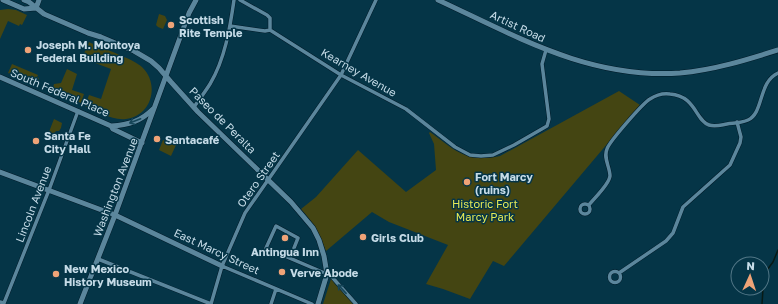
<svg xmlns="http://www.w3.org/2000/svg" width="778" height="304" font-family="'Golos Text',sans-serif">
<rect width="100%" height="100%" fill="#053547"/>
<path fill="#444512" d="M8,9L16,10L27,15L22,25L20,24L19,26L8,21L0,39V10Z
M159,14L165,16L167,20L163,29L158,27L156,25Z
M89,42C101,48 134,59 142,67C160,84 152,116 126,119C112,121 98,111 85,106L89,95L101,99L111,69L82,58Z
M12,64L38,75L37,77L39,78L36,84L8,73Z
M67,69L77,74L72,90L84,94L81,103L52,91L54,84L61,83Z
M619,91L640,105L504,266L493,261L470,299L443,289L426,284L448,245L389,222L372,212L326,251C320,235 313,222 301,209L316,197L358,150L406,192L436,170L434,144L429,133L430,132C456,151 466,163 500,156Z
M54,119L62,123L61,128L59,131H56L50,139L47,137Z
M163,140L176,145L171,156L159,150Z
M331,279H332L334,283L353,304H323Z"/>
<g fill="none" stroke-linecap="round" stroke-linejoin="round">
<path stroke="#081a15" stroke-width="1.5" d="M762,304L764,274L773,262L778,250"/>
<g stroke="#001b29" stroke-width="4.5">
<path id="street" d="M240,0L267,15L270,18V30
M230,26L265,31L270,30L341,75L406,109L455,147L470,155L481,156L493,155L514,145L547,126L549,119L542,64L546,50
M194,107C199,100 205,92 210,84C225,59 230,28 234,0
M580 209a5 5 0 1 1 10 0a5 5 0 1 1-10 0Z
M589,205C594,198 609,185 610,176C610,167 603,158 607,149C609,142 643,103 650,99C656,95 663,93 670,94C696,96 695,120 709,125C715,127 721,125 727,124C734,123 742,123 748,120C764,113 758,82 778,73
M290,258L298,238L276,226L266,248L327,274L332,277L356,304
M98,259L211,304
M222,266L312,304
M609.5 277a5.5 5.5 0 1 1 11 0a5.5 5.5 0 1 1-11 0Z
M619,273L666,241L673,233L683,207L730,165L740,143L741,137L737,122
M0,302L4,303L49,190L78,111
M211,304L222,266L245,213L341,75L376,0
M271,304L276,289"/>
</g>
<g stroke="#001b29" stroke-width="6">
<path id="secondary" d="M3,0L24,9L36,8
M24,0L29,2L44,14L88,33L101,37L134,51L151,61L159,68L171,82L198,112L291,202L313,228L319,240L324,256L327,274L318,304
M438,0C518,37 589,79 680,73C714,70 746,60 778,50
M36,8L39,0
M0,77L111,126L113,129L142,143
M111,126C129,125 141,121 153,109
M0,172L115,215L222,266
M80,304L115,215L189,13L196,0"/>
</g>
<use href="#street" stroke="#5b869c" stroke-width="3.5"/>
<use href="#secondary" stroke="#5b869c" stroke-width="5"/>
</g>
<defs><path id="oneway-shaft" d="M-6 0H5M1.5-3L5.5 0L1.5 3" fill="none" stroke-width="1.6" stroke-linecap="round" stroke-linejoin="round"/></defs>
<g stroke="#164558">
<use href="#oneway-shaft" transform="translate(135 121) rotate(159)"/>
<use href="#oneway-shaft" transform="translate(342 289) rotate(-133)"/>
</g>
<g fill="#efa377" stroke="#053547" stroke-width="1.5">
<circle cx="171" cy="25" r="4"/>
<circle cx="28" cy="50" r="4"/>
<circle cx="157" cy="139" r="4"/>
<circle cx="36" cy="141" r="4"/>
<circle cx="467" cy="182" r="4"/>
<circle cx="363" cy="237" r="4"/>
<circle cx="285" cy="238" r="4"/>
<circle cx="282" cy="272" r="4"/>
<circle cx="56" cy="274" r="4"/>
</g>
<g text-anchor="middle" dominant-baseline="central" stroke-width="3" stroke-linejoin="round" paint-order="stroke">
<g font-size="11" font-weight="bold" fill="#c5dbe7" stroke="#053547" text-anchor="start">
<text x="179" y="19">Scottish<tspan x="179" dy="13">Rite Temple</tspan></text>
<text x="36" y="44">Joseph M. Montoya<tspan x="36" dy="13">Federal Building</tspan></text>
<text x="44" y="135">Santa Fe<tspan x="44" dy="13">City Hall</tspan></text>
<text x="165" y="139">Santacafé</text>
<text x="475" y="176">Fort Marcy<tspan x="475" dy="13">(ruins)</tspan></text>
<text x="371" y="237">Girls Club</text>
<text x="285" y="251" text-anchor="middle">Antingua Inn</text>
<text x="64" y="268">New Mexico<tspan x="64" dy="13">History Museum</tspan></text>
<text x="290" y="272">Verve Abode</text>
</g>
<g font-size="11" fill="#c5dbe7" stroke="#053547">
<text transform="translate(518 26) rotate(25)">Artist Road</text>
<text transform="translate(359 72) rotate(30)">Kearney Avenue</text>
<text transform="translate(60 92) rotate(23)">South Federal Place</text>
<text transform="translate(223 120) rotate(45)">Paseo de Peralta</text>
<text transform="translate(258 179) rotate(-55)">Otero Street</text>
<text transform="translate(115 187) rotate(-69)">Washington Avenue</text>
<text transform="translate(33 204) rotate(-69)">Lincoln Avenue</text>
<text transform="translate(217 251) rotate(25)">East Marcy Street</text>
</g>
<g font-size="11" fill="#e5e854" stroke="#053547">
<text x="485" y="203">Historic Fort<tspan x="485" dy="13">Marcy Park</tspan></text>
</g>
</g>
<g transform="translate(750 276) rotate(3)"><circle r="19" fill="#053547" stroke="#527787"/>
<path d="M0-3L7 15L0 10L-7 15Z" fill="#efa377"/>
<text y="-6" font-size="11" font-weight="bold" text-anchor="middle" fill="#c5dbe7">N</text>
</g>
</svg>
